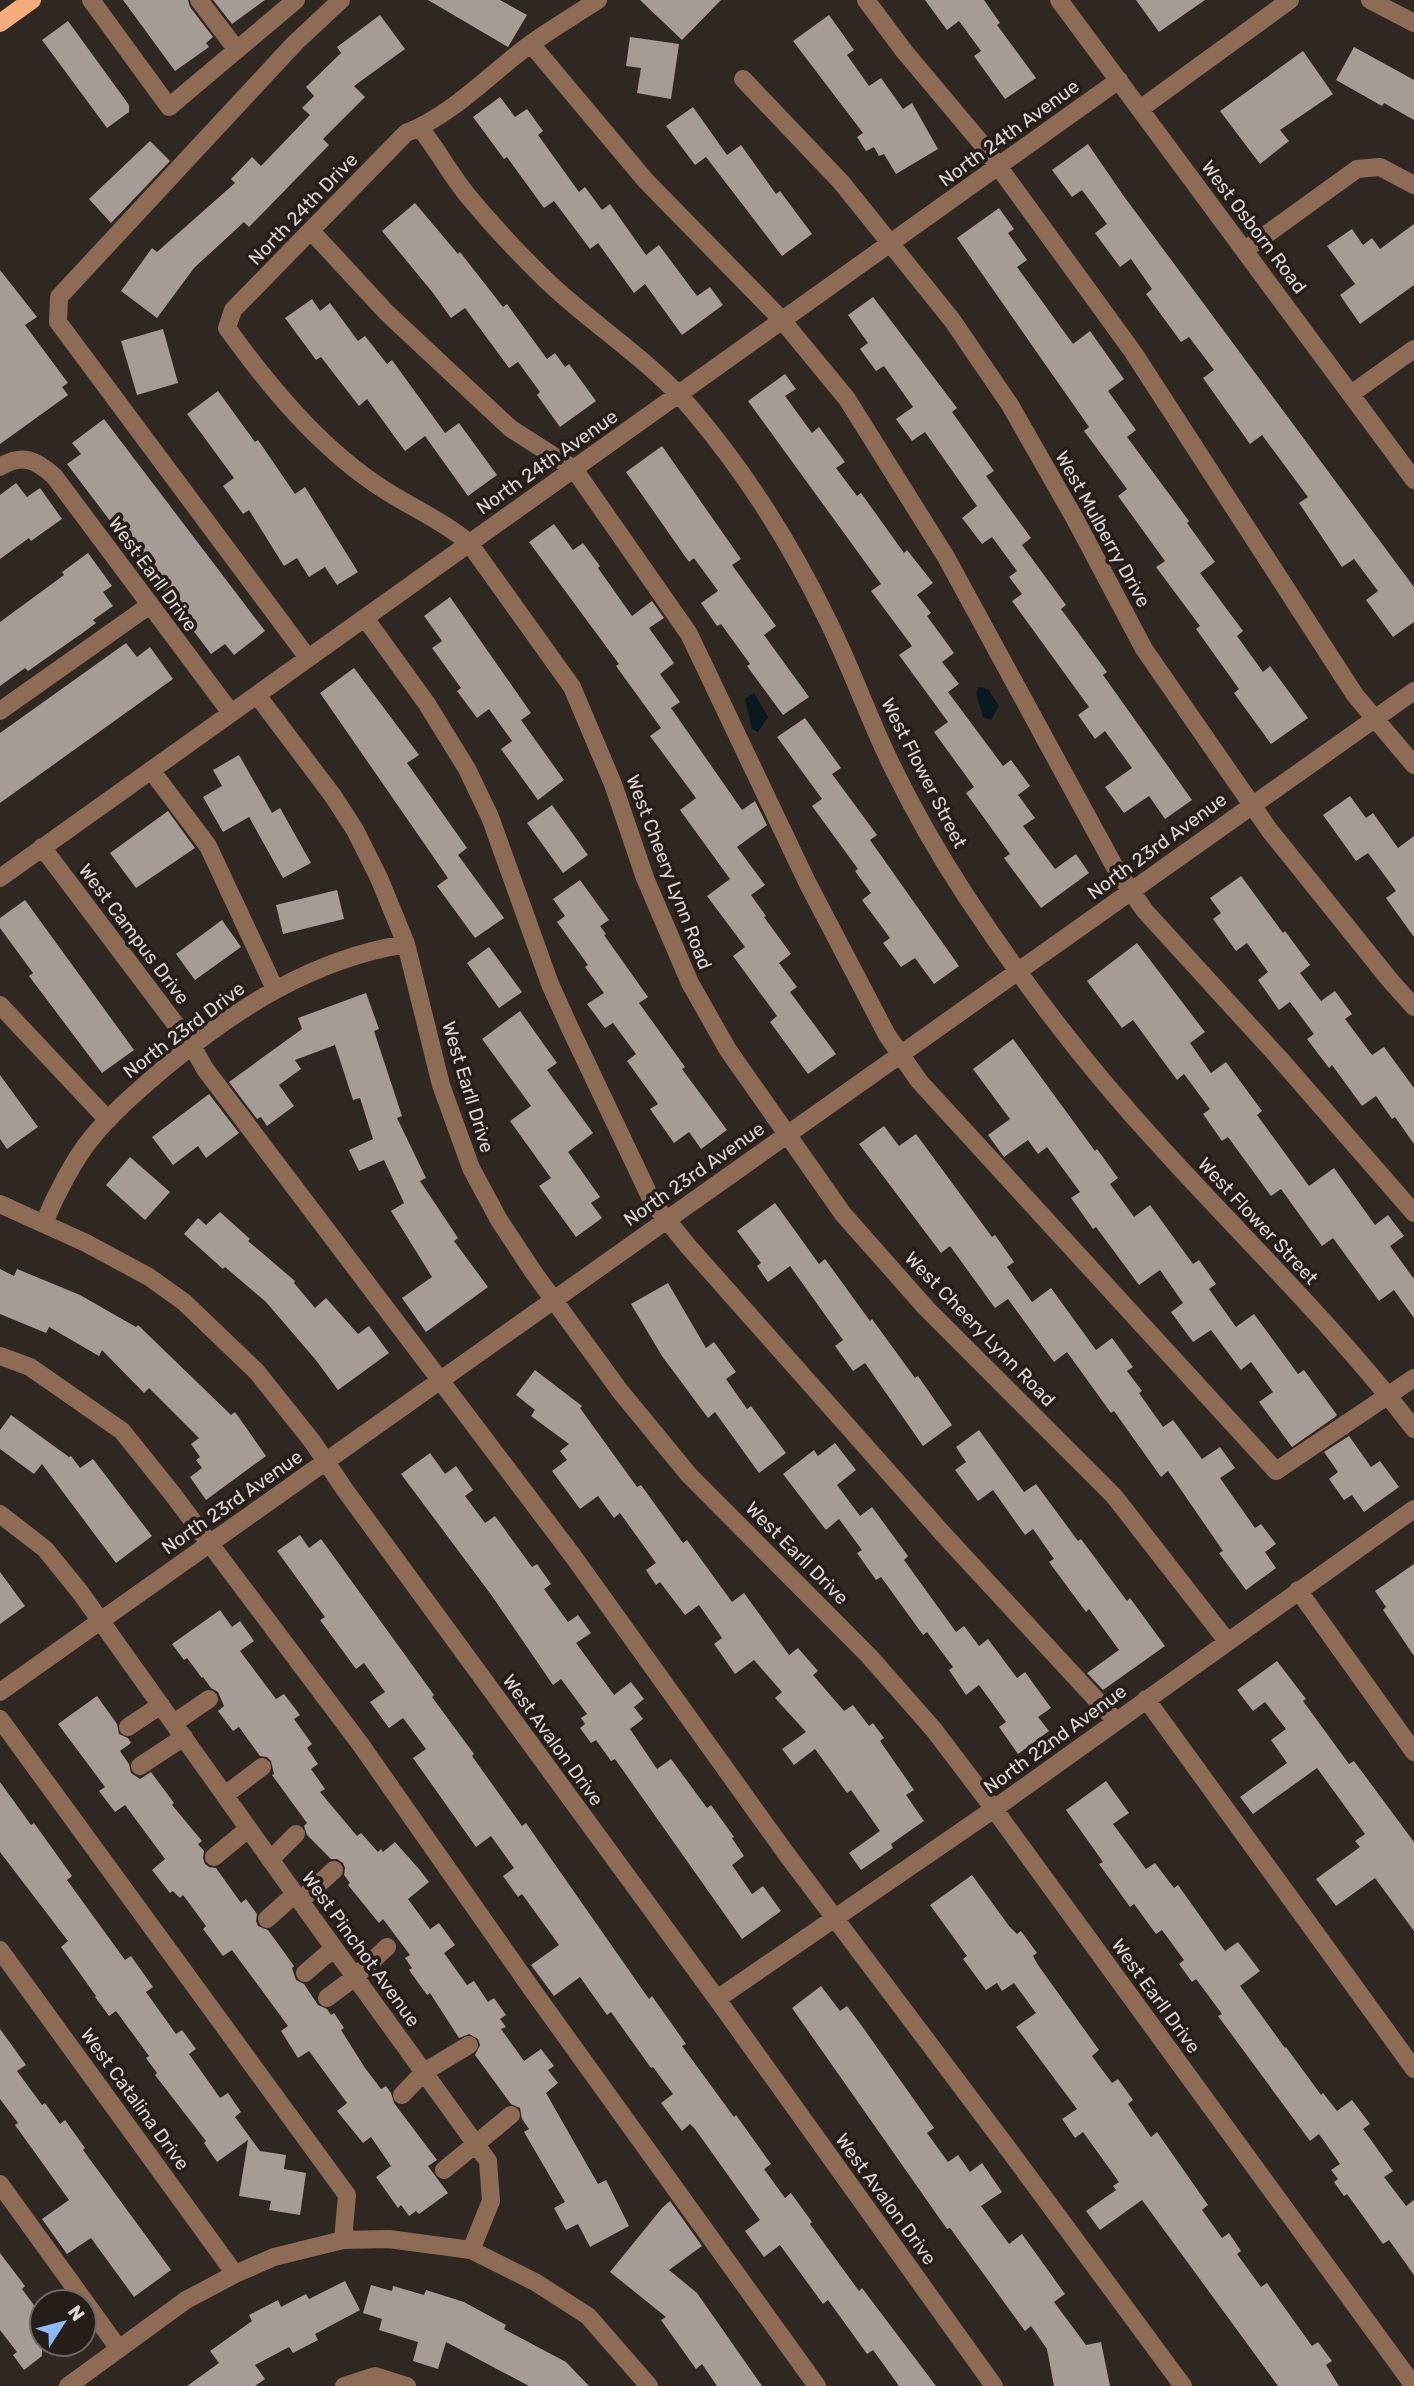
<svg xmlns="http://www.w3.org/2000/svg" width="1414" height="2386" font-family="Rubik,sans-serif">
<rect width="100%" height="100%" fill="#2f2721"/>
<path fill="#09181f" d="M979,687L988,689L999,706L991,720L983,717L976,693Z
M754,693L768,717L758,732L752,729L745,699Z"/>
<path fill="#a69c95" d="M123,0H188L190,7L213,37L206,43L209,47L175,71Z
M213,0H265L232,24Z
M428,0H500L527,15L508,47Z
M640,0H721L682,40Z
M925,0H984L1000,23L997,25L1036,78L1005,99L974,56L981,51L959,21L947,30Z
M1136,0H1205L1159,32Z
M380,15L405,49L354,86L365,97L323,139L329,145L249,227L244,222L194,268L157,318L121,291L152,248L157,252L235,183L231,179L252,157L261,166L310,115L302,108L314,96L306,87L341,53L337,47Z
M829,15L854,50L847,55L869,86L881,78L903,109L912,103L938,149L896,174L884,154L879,156L874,147L866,151L857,137L863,133L793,41Z
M68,21L129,105V112L107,128L42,40Z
M630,37L679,44L671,99L637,93L641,68L626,66Z
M1354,47L1414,80V120L1384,103L1382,106L1336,80Z
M1303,51L1333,94L1280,130L1289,141L1260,164L1220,111Z
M500,97L515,117L527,109L543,131L538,135L579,192L585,187L602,210L610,204L646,255L659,245L697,296L710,287L723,305L682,335L645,284L634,293L598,243L590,249L554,201L544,208L507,157L504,159L473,117Z
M693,107L727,155L741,145L776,194L780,191L812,234L782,256L706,157L695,165L666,126Z
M150,141L170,161L111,223L89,199Z
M1088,144L1123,195L1414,587V622L1393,637L1366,600L1378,591L1354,559L1342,567L1299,503L1308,497L1262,435L1250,444L1203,378L1214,370L1189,337L1181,342L1146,294L1152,289L1131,259L1120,267L1095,233L1107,224L1082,190L1072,197L1052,170Z
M415,203L458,254L460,252L503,307L507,304L547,359L555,353L565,367L569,364L596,401L560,427L537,395L540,392L518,362L509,368L465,308L451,318L433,293L382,231Z
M999,208L1014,229L1008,233L1027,260L1017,267L1073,344L1090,331L1124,379L1108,391L1136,430L1127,437L1189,521L1187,523L1215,562L1200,573L1243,631L1237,636L1263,672L1270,666L1308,718L1271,744L1234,693L1239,689L1196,629L1200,626L1156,567L1165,561L1118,496L1127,489L1084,431L1089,427L957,238Z
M1414,224V285L1360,324L1340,295L1355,284L1327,246L1352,229L1363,245L1372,238L1380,249Z
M0,270L37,317L25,325L68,383L62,387L68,395L0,444Z
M873,297L957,408L952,412L994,471L986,476L1031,538L1022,545L1066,605L1061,609L1107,672L1103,675L1192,800L1165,819L1149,796L1124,813L1105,787L1132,768L1105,731L1095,739L1078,715L1089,707L1012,601L1022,594L1009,577L1017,571L992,537L982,544L962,518L977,506L925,432L912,441L896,419L913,407L884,366L876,371L860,349L868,343L848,315Z
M312,299L320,311L330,303L358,341L365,336L387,364L392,360L445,433L459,423L497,475L468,496L425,436L405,451L367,399L359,406L321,357L316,360L285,318Z
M163,329L178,383L137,395L121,341Z
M785,374L796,389L785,396L812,433L819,427L845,462L836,468L857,496L861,493L904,553L907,550L933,583L917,595L931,613L927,616L954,653L942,662L959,684L948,692L1003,766L1011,760L1030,786L1018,795L1035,818L1023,826L1055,869L1076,854L1089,873L1041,908L1004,858L1010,854L966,793L974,787L934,732L948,722L899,655L912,646L871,591L881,584L748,401Z
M218,391L255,442L258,440L295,494L305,487L358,572L337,585L325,567L309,577L297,558L284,566L249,510L243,514L223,486L234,478L187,414Z
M104,419L265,631L234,655L225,644L211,654L67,464L81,454L72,443Z
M662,446L741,559L732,565L776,626L764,635L809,697L783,715L747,666L750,664L721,624L717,626L701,603L718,591L694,558L689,562L626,472Z
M16,483L27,497L40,488L62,519L31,541L29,538L0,559V495Z
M554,524L573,550L583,543L600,566L598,568L632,616L652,601L664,618L649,628L674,663L660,674L680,702L671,708L742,810L755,801L767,825L737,847L765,885L751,895L766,916L764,917L791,954L779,963L797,987L790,992L836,1054L808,1074L770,1022L777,1016L733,956L745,947L707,896L730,879L680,810L696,798L650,736L661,728L616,666L619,664L529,542Z
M88,553L112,586L103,592L113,606L93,620L96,623L81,634L28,671L25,668L0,686V622L64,575L62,572Z
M450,597L531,713L521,720L564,780L538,800L501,749L512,741L489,709L477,718L457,691L461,688L432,648L442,641L424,616Z
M126,643L137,657L150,647L173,679L0,803V733Z
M354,668L419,755L407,763L467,848L458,855L504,918L475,938L437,886L448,878L320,693Z
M805,718L841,768L832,774L877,835L870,840L959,966L934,984L915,958L901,967L883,943L890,938L862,900L871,893L855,871L858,869L812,806L822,799L777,737Z
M239,755L272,813L280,808L311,863L283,878L249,817L223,832L203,797L222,786L213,770Z
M1350,796L1366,818L1373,813L1398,848L1414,836V937L1386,898L1396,891L1368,853L1356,861L1323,815Z
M552,805L588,855L563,873L527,823Z
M168,811L195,848L136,888L110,853Z
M1241,876L1283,933L1285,931L1310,965L1300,973L1321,1001L1335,991L1352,1014L1345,1019L1372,1055L1384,1047L1414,1088V1144L1395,1117L1392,1119L1376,1096L1362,1106L1332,1065L1329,1068L1307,1039L1314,1034L1290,1002L1279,1010L1258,980L1268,972L1247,943L1236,951L1213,919L1221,913L1210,898Z
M580,880L609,920L600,926L606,934L604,935L648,997L639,1003L685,1067L682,1069L727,1130L701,1149L689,1132L674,1143L650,1109L658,1104L627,1061L636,1054L613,1023L605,1028L587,1004L604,993L585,967L588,965L557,922L565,916L553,899Z
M337,890L344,919L283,934L276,905Z
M25,900L134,1050L102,1073L29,976L33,973L0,928V918Z
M222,920L241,947L195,980L176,954Z
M1137,943L1205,1032L1190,1043L1211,1073L1226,1062L1262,1111L1257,1115L1309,1186L1334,1168L1375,1225L1388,1215L1404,1236L1390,1246L1414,1279V1318L1394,1290L1379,1301L1333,1238L1322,1246L1281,1189L1271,1196L1228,1137L1222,1141L1203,1114L1210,1109L1184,1074L1177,1080L1133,1020L1122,1028L1087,981Z
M489,947L522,992L499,1008L467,963Z
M366,993L379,1029L374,1031L402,1116L397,1118L426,1178L420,1181L458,1238L454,1241L488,1287L426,1332L402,1298L432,1277L391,1211L404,1203L384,1160L359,1171L349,1150L373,1139L360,1098L353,1100L335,1045L295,1060L301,1069L279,1085L294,1106L267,1126L261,1117L257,1119L229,1082L302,1029L298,1018Z
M520,1011L557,1063L547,1070L593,1133L568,1152L600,1197L591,1203L602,1218L576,1237L539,1186L551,1178L510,1121L531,1106L482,1039Z
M1013,1039L1095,1151L1097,1149L1118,1178L1110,1184L1134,1217L1150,1205L1193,1264L1199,1260L1216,1284L1209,1289L1236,1327L1254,1314L1298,1374L1304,1370L1337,1415L1335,1417L1292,1447L1259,1402L1273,1392L1251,1362L1241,1370L1211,1330L1193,1342L1171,1312L1183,1303L1160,1270L1139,1285L1096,1227L1093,1229L1071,1198L1080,1192L1047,1147L1038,1154L1028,1140L1004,1157L988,1135L1010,1119L973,1069Z
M0,1075L38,1127L7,1149L0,1139Z
M209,1094L239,1133L206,1158L198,1146L173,1165L152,1137Z
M884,1126L899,1146L916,1134L992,1237L995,1235L1014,1262L1007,1267L1032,1302L1051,1288L1096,1350L1112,1338L1133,1367L1127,1371L1142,1391L1139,1393L1163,1427L1173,1420L1202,1459L1220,1447L1235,1468L1220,1478L1255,1528L1261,1524L1276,1544L1265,1552L1276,1568L1246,1590L1219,1553L1223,1551L1168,1471L1161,1477L1114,1411L1111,1413L1067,1352L1054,1362L1008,1299L995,1308L950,1246L941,1253L859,1144Z
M130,1157L170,1192L145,1220L106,1185Z
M775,1203L819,1264L825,1259L870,1321L872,1319L915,1378L918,1376L952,1425L923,1446L865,1363L853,1371L835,1346L843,1340L790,1266L768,1282L757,1266L761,1263L737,1231Z
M220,1212L250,1239L248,1241L295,1281L294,1283L315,1308L326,1298L358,1334L369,1326L389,1353L338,1390L315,1359L266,1302L225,1267L223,1269L184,1234L198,1218L206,1225Z
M0,1269L14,1276L17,1269L80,1295L136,1327L138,1325L231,1415L235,1412L266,1456L206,1500L190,1477L202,1468L196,1460L200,1457L191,1444L199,1438L149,1388L144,1393L102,1350L99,1356L49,1327L46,1333L0,1314Z
M668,1283L706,1348L714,1342L736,1372L726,1379L747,1409L751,1406L786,1453L759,1473L715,1412L708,1418L662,1356L631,1304Z
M535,1370L582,1406L580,1408L637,1487L641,1485L683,1543L687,1540L732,1602L744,1593L789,1655L798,1648L818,1671L813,1675L844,1711L853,1705L869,1726L873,1723L884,1738L880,1741L914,1790L906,1795L924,1821L891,1844L893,1848L861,1870L849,1853L880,1831L851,1790L847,1793L815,1749L794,1765L782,1749L806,1732L775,1698L782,1692L754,1660L735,1674L714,1644L722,1638L699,1605L685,1615L660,1582L656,1585L646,1570L656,1563L620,1513L614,1518L598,1496L580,1509L552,1471L567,1460L560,1451L569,1444L531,1416L535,1410L516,1395Z
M11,1415L69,1457L71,1456L80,1468L93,1459L152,1536L116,1563L42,1464L34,1474L0,1449V1430Z
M979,1430L1024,1492L1036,1484L1078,1541L1081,1539L1127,1601L1130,1598L1165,1646L1103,1690L1087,1673L1119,1650L1089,1609L1086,1612L1049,1562L1054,1559L1033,1529L1025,1535L993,1490L978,1501L955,1470L966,1462L956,1447Z
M1349,1436L1371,1467L1380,1461L1399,1487L1364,1512L1352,1495L1344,1500L1329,1479L1338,1472L1324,1452Z
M835,1443L856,1470L837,1485L860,1516L872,1507L908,1556L904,1560L956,1632L964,1626L979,1646L988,1639L1017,1678L1025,1672L1051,1708L1038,1717L1049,1731L1018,1754L999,1727L1006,1722L979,1685L966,1695L949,1670L953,1667L927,1632L923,1635L881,1577L876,1580L857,1553L862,1550L839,1519L826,1530L783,1474L814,1450L818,1456Z
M430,1453L445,1474L456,1466L473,1490L465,1496L485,1523L495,1516L532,1567L537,1564L551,1584L544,1589L568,1622L578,1615L591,1633L576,1643L614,1695L631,1682L644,1699L634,1707L643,1719L630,1729L657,1769L671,1759L707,1808L711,1805L734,1837L732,1838L744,1856L732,1865L752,1894L763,1886L781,1911L742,1939L615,1759L611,1761L596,1740L591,1743L580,1728L585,1724L581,1718L587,1714L561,1679L553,1685L492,1596L401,1474Z
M300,1535L309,1548L321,1539L434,1695L432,1697L474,1754L472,1756L522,1826L526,1823L649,1999L652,1996L686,2044L682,2046L734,2117L736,2115L771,2164L764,2169L785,2198L791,2193L812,2222L810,2224L859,2291L862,2288L936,2386H899L873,2350L867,2354L828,2300L823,2304L780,2245L764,2257L745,2231L760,2220L695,2129L690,2124L682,2131L661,2103L673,2094L653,2067L651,2068L611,2012L607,2015L580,1977L554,1996L531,1965L559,1945L522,1894L518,1897L503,1876L514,1868L491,1836L476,1847L413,1758L426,1749L403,1718L389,1728L370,1702L385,1692L364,1663L356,1669L320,1620L325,1617L277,1551Z
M1414,1564V1656L1383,1610L1386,1607L1375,1591Z
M0,1572L25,1606L0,1624Z
M220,1610L232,1627L240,1621L254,1641L240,1651L276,1699L284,1694L300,1715L294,1719L312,1744L307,1748L318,1764L311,1769L325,1789L320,1792L357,1836L361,1833L378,1852L381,1849L383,1852L395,1842L419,1869L429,1882L408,1899L430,1929L439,1923L455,1945L444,1953L467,1985L474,1981L488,2002L494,1998L506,2015L500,2019L506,2027L501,2029L524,2061L541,2049L554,2066L548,2070L558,2083L546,2093L598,2184L606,2180L629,2226L590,2247L578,2224L566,2230L554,2208L565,2202L524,2132L529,2129L522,2119L520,2108L511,2104L475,2055L480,2045L478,2039L469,2034L459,2038L430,1993L427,1995L409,1970L412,1968L405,1958L410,1955L383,1919L379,1923L348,1885L350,1883L344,1875L345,1868L343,1863L337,1859H331L307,1835L304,1826L307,1823L272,1775L274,1774L271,1761L267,1757L260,1756L239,1727L233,1731L218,1711L224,1706L218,1692L211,1688L203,1677L202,1678L187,1658L184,1660L172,1644Z
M1277,1661L1306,1699L1303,1701L1349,1764L1354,1761L1414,1842V1931L1375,1878L1336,1906L1316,1879L1360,1847L1355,1841L1365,1834L1317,1768L1253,1814L1240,1797L1287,1763L1271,1740L1286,1729L1265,1702L1253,1711L1237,1690Z
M97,1696L117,1724L119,1734L128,1738L131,1743L120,1751L129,1764L131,1773L140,1779L151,1772L174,1803L172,1805L202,1841L198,1844L204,1851L203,1858L205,1864L209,1867L216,1868L241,1903L246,1899L257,1914L256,1921L258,1926L268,1930L294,1966L292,1968L296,1980L304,1984L318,2005L327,2009L331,2015L334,2013L344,2028L341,2030L365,2068L381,2089L386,2086L391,2093L394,2103L437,2160L428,2166L448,2193L419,2214L416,2211L409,2216L401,2205L398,2208L376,2177L391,2166L371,2137L363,2143L337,2111L347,2103L309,2051L298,2058L281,2031L288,2026L232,1950L223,1956L203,1929L206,1926L183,1895L180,1898L173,1891L170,1893L152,1870L165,1859L125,1805L115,1812L99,1791L105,1787L58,1724Z
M1106,1781L1129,1813L1113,1824L1146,1869L1155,1863L1174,1888L1178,1885L1225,1951L1238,1942L1260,1971L1240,1986L1285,2048L1286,2047L1321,2095L1323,2093L1337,2111L1352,2100L1370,2124L1363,2129L1393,2171L1384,2177L1406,2206L1414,2200V2275L1389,2240L1383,2244L1347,2194L1344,2196L1334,2182L1338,2179L1331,2170L1340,2164L1319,2134L1310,2141L1218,2016L1222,2014L1196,1979L1192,1982L1179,1964L1184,1960L1162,1930L1156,1934L1134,1904L1130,1907L1099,1864L1103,1862L1066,1810Z
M0,1782L31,1825L34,1823L72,1876L67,1880L125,1960L131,1956L153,1987L146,1992L176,2034L182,2030L196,2049L189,2054L220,2098L228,2093L241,2112L235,2117L260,2151L286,2155L284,2169L306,2173L300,2215L269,2210L271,2201L239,2196L248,2140L217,2162L204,2143L206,2141L155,2075L157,2073L146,2058L149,2056L116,2011L109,2016L95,1997L96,1996L61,1947L68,1941L0,1852Z
M972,1875L1009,1926L1017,1934L1021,1931L1037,1953L1033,1956L1038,1965L1099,2050L1092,2056L1112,2083L1118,2079L1133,2100L1128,2104L1151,2137L1157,2132L1208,2205L1202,2210L1222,2238L1229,2233L1241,2251L1237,2254L1261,2287L1267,2283L1312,2346L1318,2342L1332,2361L1326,2365L1339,2386H1278L1142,2200L1100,2230L1086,2211L1116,2190L1113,2186L1119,2182L1083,2132L1075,2138L1062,2119L1077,2109L1016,2027L1036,2013L1014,1983L1002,1991L997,1983L986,1990L963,1959L967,1956L930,1905Z
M821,1986L840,2011L847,2006L864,2029L934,2128L927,2133L948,2162L958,2155L970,2172L982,2163L1002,2192L981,2206L1009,2244L1022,2234L1065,2294L1054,2302L1086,2345L1101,2342L1110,2386H1054L1047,2349L1031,2326L1025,2331L950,2228L947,2229L792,2008Z
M0,2029L26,2065L17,2071L42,2105L45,2103L60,2124L65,2120L85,2148L83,2150L171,2270L134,2297L91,2238L67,2254L42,2219L69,2200L15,2125L18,2123L0,2099Z
M670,2201L702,2246L669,2270L697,2293L762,2386H717L702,2364L696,2369L661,2320L666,2317L610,2272L662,2208Z
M0,2253L25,2286L22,2289L42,2316V2356L24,2370L13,2355L17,2352L0,2330Z
M345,2281L360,2310L315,2334L318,2340L293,2353L289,2347L255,2365L265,2379L255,2386H187L219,2363L210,2351L252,2321L249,2315L278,2300L281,2307L306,2294L309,2299Z
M371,2285L392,2291L393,2286L424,2295L426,2290L464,2302L506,2325L504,2329L566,2362L589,2386H529L446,2342L438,2369L413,2361L418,2342L379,2330L382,2319L363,2313Z"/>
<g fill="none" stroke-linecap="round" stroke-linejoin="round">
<path stroke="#8e6b54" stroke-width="18" d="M91,0L169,107L296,0
M199,0L237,50
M598,0C575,15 551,29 529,45C490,74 452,115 406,133L233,310L227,328C268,385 316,443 374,483C405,505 441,519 469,543L572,687L613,784L645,878L690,983L728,1050L843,1214L926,1308L1114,1496L1227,1641
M866,0L904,51L982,144L1133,352L1355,695L1414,765
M1059,0L1414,480
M1370,0L1414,23
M531,44L646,181L782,320L847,399L946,557L1117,871L1145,911L1280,1059L1414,1213
M743,79L841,182L952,320L1010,405L1075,519L1144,649L1270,831L1389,979L1414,1007
M1140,109L1290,0
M420,128C437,149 450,174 468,196C492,225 519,254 547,281C594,326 653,362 695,413C746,474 790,543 825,615C850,664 868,717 892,766C914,811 939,855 966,896C1024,984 1088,1068 1159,1145C1244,1239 1337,1328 1414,1429
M312,232L387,313L510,428L574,469L689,634L808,884L887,1035L919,1081L1276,1471L1414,1378
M1245,250L1357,169L1380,167L1414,185
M1351,394L1414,349
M0,467C22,453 36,460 54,476L231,713
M365,618L427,704L467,769L490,817L550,984L569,1026L653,1203L688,1246L945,1536L1116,1721
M308,658L58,322L59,297L295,43L341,0
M257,695L333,796L355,830L379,878L406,944L441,1085L471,1168L499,1220L534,1273L620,1391L689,1475L869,1656L934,1730L994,1809L1414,2386
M0,711L150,605
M151,770L208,846L275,989
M42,847L192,1046L205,1069L573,1556L785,1852L1009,2150L1183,2386
M0,878L1119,80
M0,1005L108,1120
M0,1204L86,1243L149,1277L184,1302L257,1372L312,1441L345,1490L717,1999L994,2386
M44,1223C55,1196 75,1157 94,1135C115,1110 139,1090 163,1069C235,1009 312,959 406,944
M0,1356L30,1367L122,1431L171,1492L361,1745L531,1988L817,2386
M0,1514L45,1549L80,1592L295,1894L488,2161L491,2201L471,2250L535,2282L588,2316L649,2386
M1298,1590L1414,1752
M0,1692L1414,691
M1146,1699L1414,2069
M0,1719L347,2195L343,2240
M174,1723L209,1699
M128,1727L161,1705
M140,1766L184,1737
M225,1795L262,1767
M214,1857L248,1829
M270,1860L296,1834
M300,1901L334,1870
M267,1919L295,1894
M0,1950L235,2274
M305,1973L334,1948
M327,1998L355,1977L387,1947
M717,1999L994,1809L1414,1509
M402,2095L424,2072L469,2045
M444,2170L511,2115
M0,2184L119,2349
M68,2386L186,2300L235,2274L274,2257L343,2240L389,2239L471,2250
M344,2386L375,2376L407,2386"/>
<path stroke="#f4ac7b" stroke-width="18" d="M0,23L32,0"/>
</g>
<g text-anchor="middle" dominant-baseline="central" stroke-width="7" stroke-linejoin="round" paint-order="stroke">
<g font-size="19" fill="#dcd6d3" stroke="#251d18">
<text transform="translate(1009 133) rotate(-36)">North 24th Avenue</text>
<text transform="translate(303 209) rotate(-46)">North 24th Drive</text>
<text transform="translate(1254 227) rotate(53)">West Osborn Road</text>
<text transform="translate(547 462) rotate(-35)">North 24th Avenue</text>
<text transform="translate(1103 529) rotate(61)">West Mulberry Drive</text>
<text transform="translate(153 574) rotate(54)">West Earll Drive</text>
<text transform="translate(924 773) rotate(63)">West Flower Street</text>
<text transform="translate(1157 846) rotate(-36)">North 23rd Avenue</text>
<text transform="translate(669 872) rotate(69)">West Cheery Lynn Road</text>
<text transform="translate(134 934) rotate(53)">West Campus Drive</text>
<text transform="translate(184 1030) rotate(-37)">North 23rd Drive</text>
<text transform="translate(468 1087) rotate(73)">West Earll Drive</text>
<text transform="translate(694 1174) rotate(-35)">North 23rd Avenue</text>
<text transform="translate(1258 1221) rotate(47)">West Flower Street</text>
<text transform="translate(980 1329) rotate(46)">West Cheery Lynn Road</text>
<text transform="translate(232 1502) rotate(-35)">North 23rd Avenue</text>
<text transform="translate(797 1553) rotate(45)">West Earll Drive</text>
<text transform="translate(1055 1739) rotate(-36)">North 22nd Avenue</text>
<text transform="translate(553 1740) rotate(54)">West Avalon Drive</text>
<text transform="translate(361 1949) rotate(54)">West Pinchot Avenue</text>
<text transform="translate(1156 1996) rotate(54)">West Earll Drive</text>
<text transform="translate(135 2099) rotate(54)">West Catalina Drive</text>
<text transform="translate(886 2199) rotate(54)">West Avalon Drive</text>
</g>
</g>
<g transform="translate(63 2323) rotate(54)"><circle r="33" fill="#251d18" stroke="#6e6763" stroke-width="2"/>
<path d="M0-5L12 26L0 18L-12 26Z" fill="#90b8fd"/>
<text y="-10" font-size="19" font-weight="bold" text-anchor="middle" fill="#dcd6d3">N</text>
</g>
</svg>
